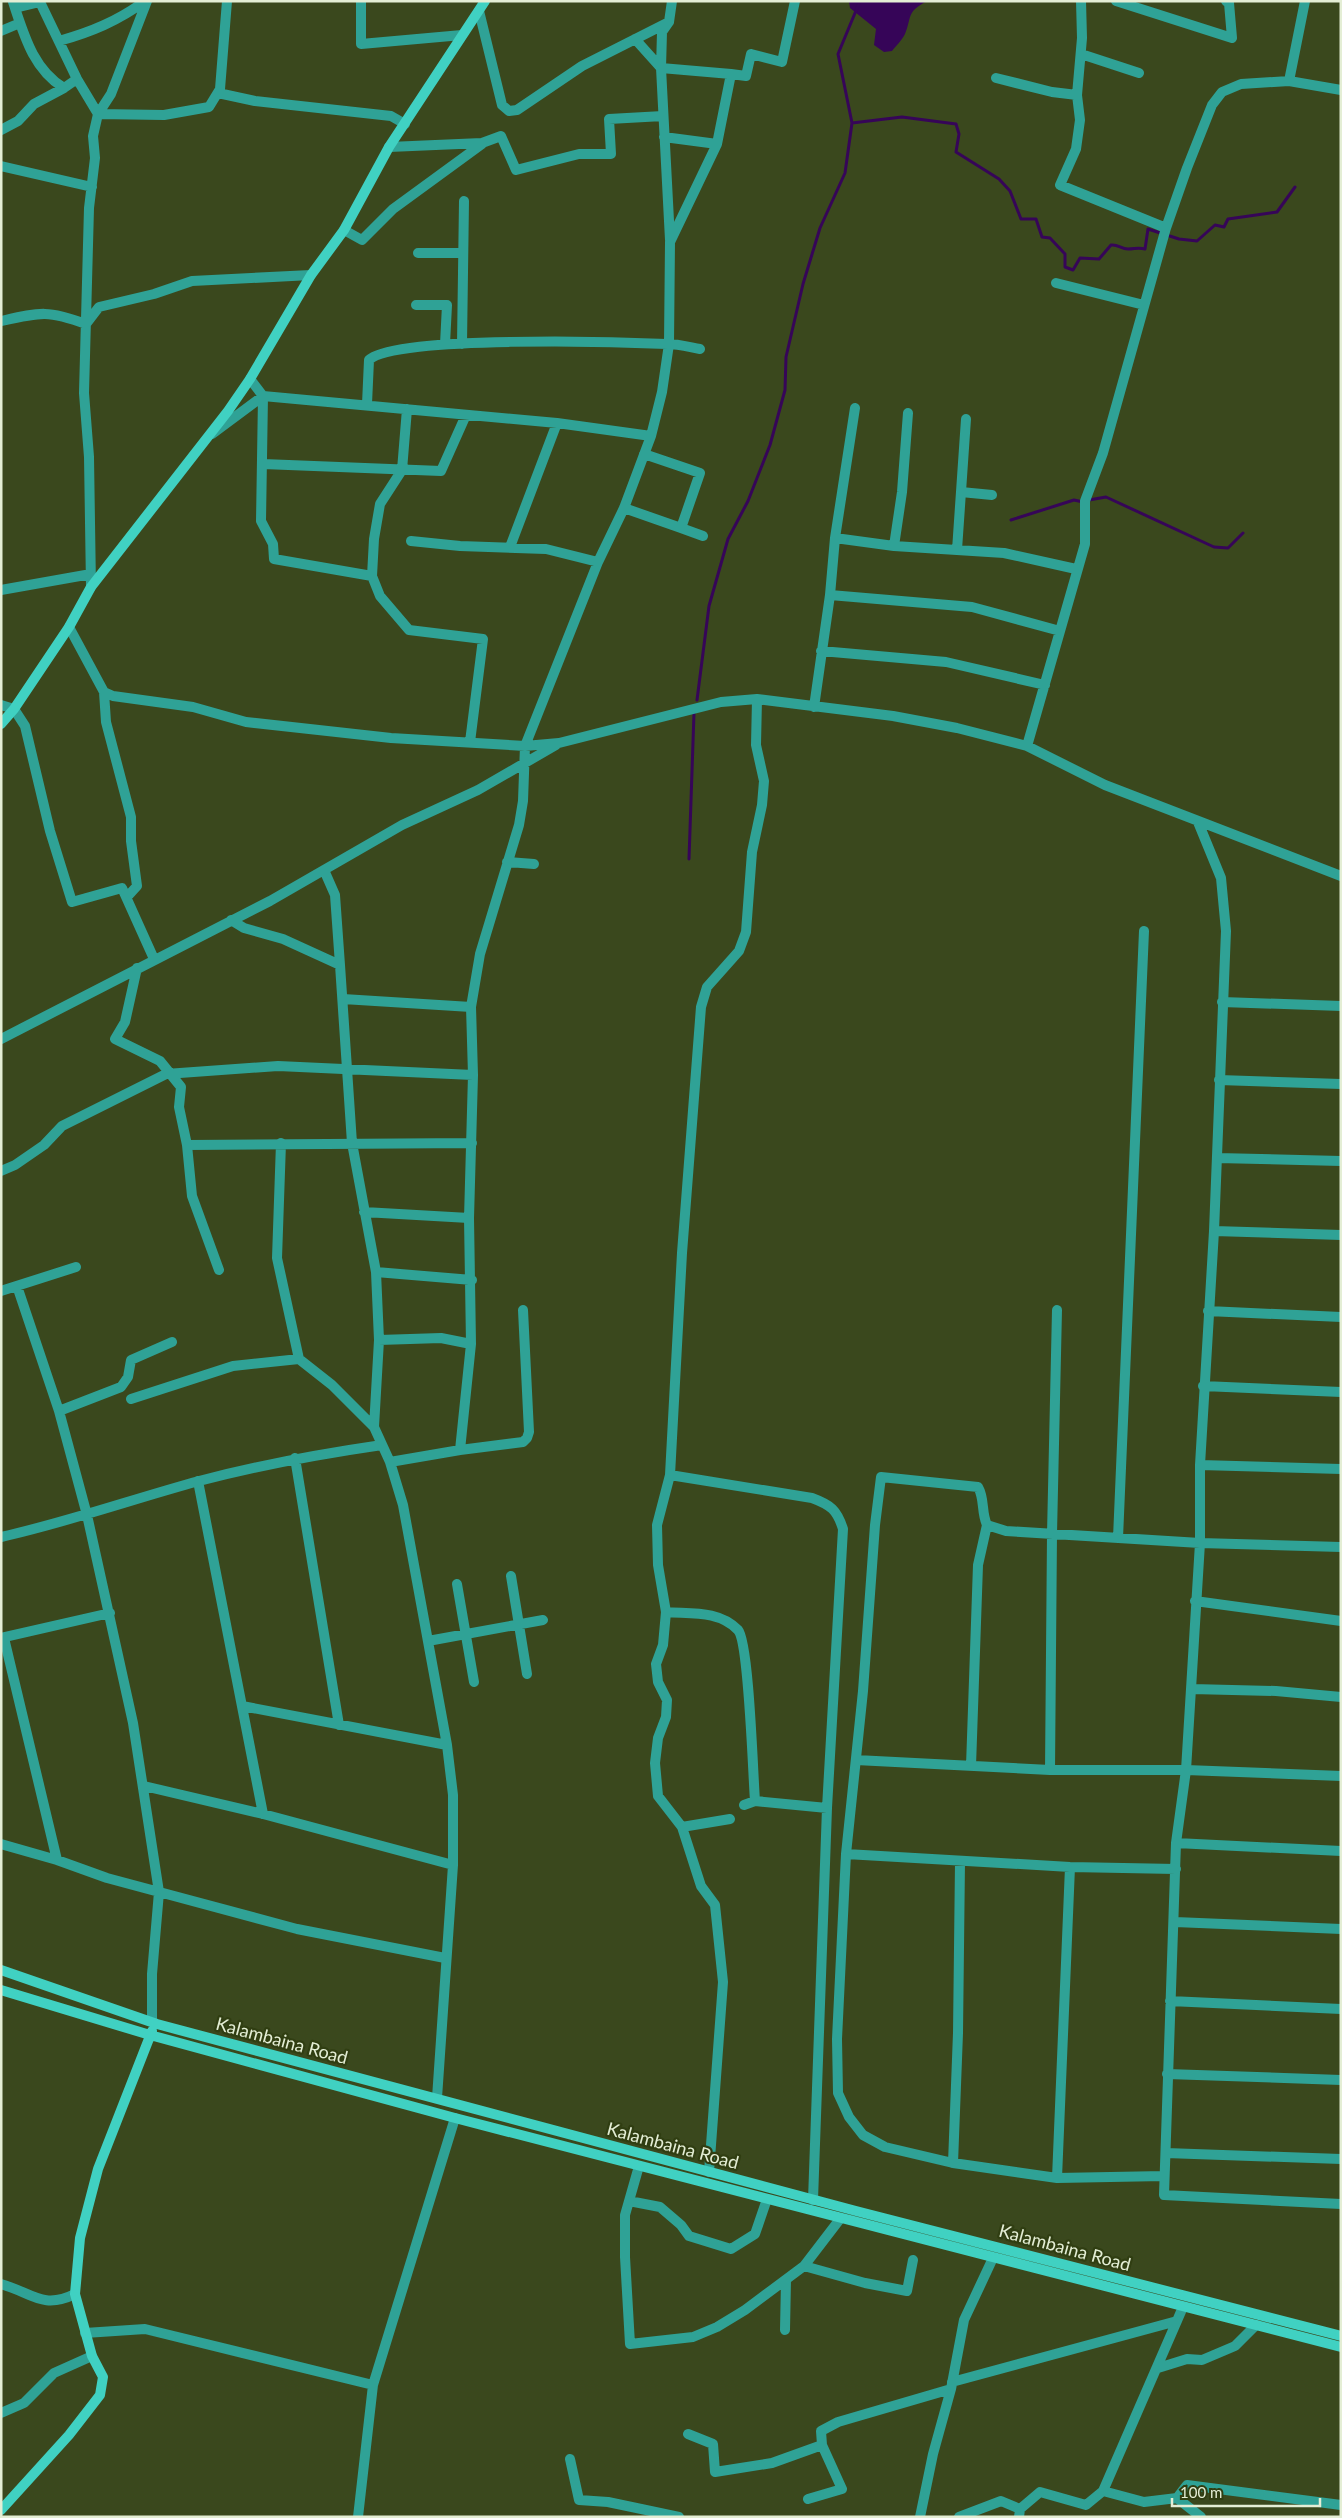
<svg xmlns="http://www.w3.org/2000/svg" width="1342" height="2518" font-family="Lato,sans-serif">
<rect width="100%" height="100%" fill="#3a481d"/>
<path fill="#360558" d="M849,1H927C906,12 912,17 905,34C902,40 896,46 892,51L884,52L874,45L876,29L850,8Z"/>
<g fill="none" stroke-linecap="round" stroke-linejoin="round">
<path stroke="#360558" stroke-width="3" d="M852,123L902,117L956,124L959,134L956,152L999,179L1010,191L1021,219H1036L1042,237L1050,238L1065,254V267L1073,270L1080,258L1099,259L1111,245C1118,244 1121,249 1128,249C1135,249 1138,247 1145,249L1148,229L1179,239L1197,241L1215,225L1224,227L1228,219L1277,212L1295,187
M1089,500L1106,497L1214,547L1228,548L1243,533
M1011,520L1074,500L1083,502
M697,700L709,606L728,539L748,501L770,445L785,390L786,357L803,284L820,228L845,173L852,123L838,54L860,1
M689,859L694,713"/>
<path stroke="#2fa296" stroke-width="10" d="M361,1V44L462,35
M1081,1L1082,38L1077,95L1080,120L1076,149L1060,185L1166,228
M1116,1L1232,38L1229,3L1226,1
M13,2C24,35 33,69 64,88L77,79
M15,8L40,2L77,79L98,114L164,115L209,107L220,89L227,1
M479,11L502,105L509,111L517,110L582,66L669,22
M1,31L20,23
M635,39L661,68L731,74
M59,41C91,32 118,21 145,1
M1081,54L1139,73
M996,78L1052,92L1077,95
M1289,81L1305,1
M218,93L255,101L391,116L405,124
M1,130L18,121L34,104L64,88
M664,137L717,144
M389,147L482,143L501,136L516,170L579,154H611L609,119L663,116
M1,166L92,187
M344,230L362,240L393,209L482,144
M670,240L661,68L662,32L669,22L672,1
M418,253H463
M1056,283L1144,305
M416,305H447L445,344
M1,321C41,312 48,310 86,324L99,307L154,294L192,281L311,275
M462,344L464,201
M250,379L263,396L557,423L651,436
M263,396L261,521L273,544L274,559L372,576L380,596L409,630L483,639L470,742
M367,404L369,360C392,335 623,342 667,344C678,344 689,347 700,349
M212,434L263,396
M263,464L441,471L466,415
M961,492L992,495
M624,508L681,528L700,473L644,454
M681,528L703,536
M835,538L894,546L1004,553L1076,569
M411,541L460,546L546,549L598,562
M894,546L902,492L908,413
M510,547L557,423
M957,550L966,419
M372,576L374,539L380,504L402,470L407,409
M91,587L89,457L84,393L89,208L95,158L93,136L98,114L111,94L147,1
M1,590L91,574
M830,595L972,607L1060,631
M69,627L104,692L113,696L193,707L246,722L391,738L525,746L559,743L721,702L757,699L893,716L957,728L1027,746L1105,785L1341,876
M821,651L946,662L1045,685
M104,692L106,722L131,817V841L137,886L127,897
M1,705L14,709L25,726L50,831L72,902L122,888L154,959
M814,707L830,595L835,538L855,408
M1027,746L1085,544V501L1103,453L1166,228L1187,168L1212,105L1222,92L1241,84L1289,81L1341,90
M1198,822L1221,878L1226,931L1214,1231L1200,1465V1543L1186,1770L1176,1843L1164,2195L1341,2204
M507,862L534,864
M324,870L335,895L340,965
M231,920L244,928L283,939L340,965L352,1143L376,1272L379,1340L374,1427L390,1462L403,1505L447,1745L453,1795V1865L437,2098
M137,968L125,1022L115,1039L160,1061L181,1087L179,1107L187,1145L192,1196L219,1270
M343,999L471,1007
M1222,1002L1341,1006
M1,1039L270,901L402,825L478,790L556,745
M1219,1080L1341,1084
M281,1143L277,1258L299,1359L332,1385L374,1427
M187,1145L472,1143
M1217,1158L1341,1161
M1,1171L15,1165L44,1145L62,1126L166,1074L278,1066L473,1075
M364,1212L469,1218
M1214,1231L1341,1235
M376,1272L472,1280
M17,1286L59,1411L87,1515L133,1723L159,1892L152,1974V2022
M1,1291L76,1267
M1208,1311L1341,1317
M379,1340L441,1338L471,1344
M1203,1386L1341,1392
M131,1399L233,1366L299,1359
M59,1411L121,1387L128,1377L131,1360L172,1342
M460,1450L523,1442L527,1438L529,1432L523,1310
M295,1458L339,1725
M390,1462L460,1450L471,1344L469,1218L473,1075L471,1007L480,954L519,825L523,801L525,746L598,562L624,508L651,436L662,392L669,344L670,242L717,144L731,74L746,76L751,54L782,62L795,1
M1200,1465L1341,1469
M670,1475L812,1498C831,1505 837,1510 843,1529L827,1808L813,2200
M198,1481L263,1814
M1,1537C68,1522 133,1499 199,1481C260,1465 320,1454 382,1445
M1118,1538L1144,931
M511,1576L527,1674
M457,1584L474,1682
M1195,1601L1341,1621
M666,1612L663,1645L656,1664L658,1682L667,1700L666,1717L658,1738L655,1763L658,1796L682,1827L701,1886L715,1905L723,1982L709,2172
M1,1638L110,1613
M4,1638L57,1860
M428,1641L543,1620
M1192,1689L1276,1691L1341,1697
M242,1706L447,1745
M856,1760L1050,1770H1186L1341,1776
M971,1766L978,1565L987,1525
M1050,1770L1052,1534L1057,1310
M144,1786L263,1814L453,1865
M755,1801L827,1808
M744,1805L755,1801C753,1776 749,1642 738,1630C719,1610 690,1614 666,1612L658,1565L657,1525L670,1475L682,1253L701,1007L707,987L739,951L746,932L752,852L762,805L764,781L756,745L757,699
M682,1827L730,1819
M1176,1843L1341,1851
M1,1844L57,1860L107,1878L297,1929L445,1958
M846,1854L1070,1867L1176,1869
M1175,1922L1341,1929
M1170,2001L1341,2009
M1167,2074L1341,2080
M1166,2153L1341,2159
M953,2163L958,2033L960,1862
M639,2166L625,2215V2257L630,2344L693,2337L717,2327L745,2310L804,2266L840,2219
M1164,2176L1057,2178L953,2163L885,2147L863,2135L849,2117L838,2093L837,2039L846,1854L863,1691L875,1525L881,1477L978,1487C985,1499 981,1512 987,1525L1006,1531L1200,1543L1341,1547
M1057,2178L1070,1867
M629,2201L660,2207L681,2225L689,2236L731,2249L755,2234L767,2199
M804,2266L865,2283L907,2291L913,2260
M1,2284C31,2292 42,2310 75,2294
M785,2330L786,2280
M85,2333L145,2329L373,2385
M1158,2368L1187,2359L1202,2360L1235,2346L1256,2325
M952,2382L1177,2321
M1,2413L24,2403L54,2373L92,2356
M688,2434L713,2444L715,2472L772,2463L822,2445L821,2431L838,2422L951,2389
M570,2459L579,2500L608,2502L679,2517
M1103,2491L1144,2502L1177,2498L1187,2485L1341,2505
M1177,2498L1201,2517
M808,2499L842,2489L822,2445
M1020,2509L1040,2492L1086,2505L1103,2491L1183,2307
M358,2517L373,2385L455,2118
M920,2517L933,2454L951,2389L964,2320L993,2258
M959,2517L1001,2501L1020,2509L1019,2517"/>
<path stroke="#40d1c2" stroke-width="10" d="M1,724L14,709L69,627L91,587L228,411L250,379L311,275L344,230L389,147L485,1
M1,1970L157,2024L856,2211L1341,2336
M1,1990L150,2035L455,2118L1341,2347
M1,2510L69,2435L100,2395L103,2377L92,2356L75,2294L80,2238L98,2169L152,2031"/>
</g>
<g text-anchor="middle" dominant-baseline="central" stroke-width="4.5" stroke-linejoin="round" paint-order="stroke">
<g font-size="18" fill="#e4eed5" stroke="#303e12">
<text transform="translate(282 2040) rotate(15)">Kalambaina Road</text>
<text transform="translate(673 2145) rotate(15)">Kalambaina Road</text>
<text transform="translate(1065 2247) rotate(15)">Kalambaina Road</text>
</g>
</g>
<rect width="1342" height="2518" fill="none" stroke="#e4eed5" stroke-width="5"/>
<path d="M1172 2498v8h148v-8" fill="none" stroke="#e4eed5" stroke-width="2.5"/>
<text x="1180" y="2498" font-size="15" fill="#e4eed5" stroke="#303e12" stroke-width="4" paint-order="stroke">100 m</text>
</svg>
